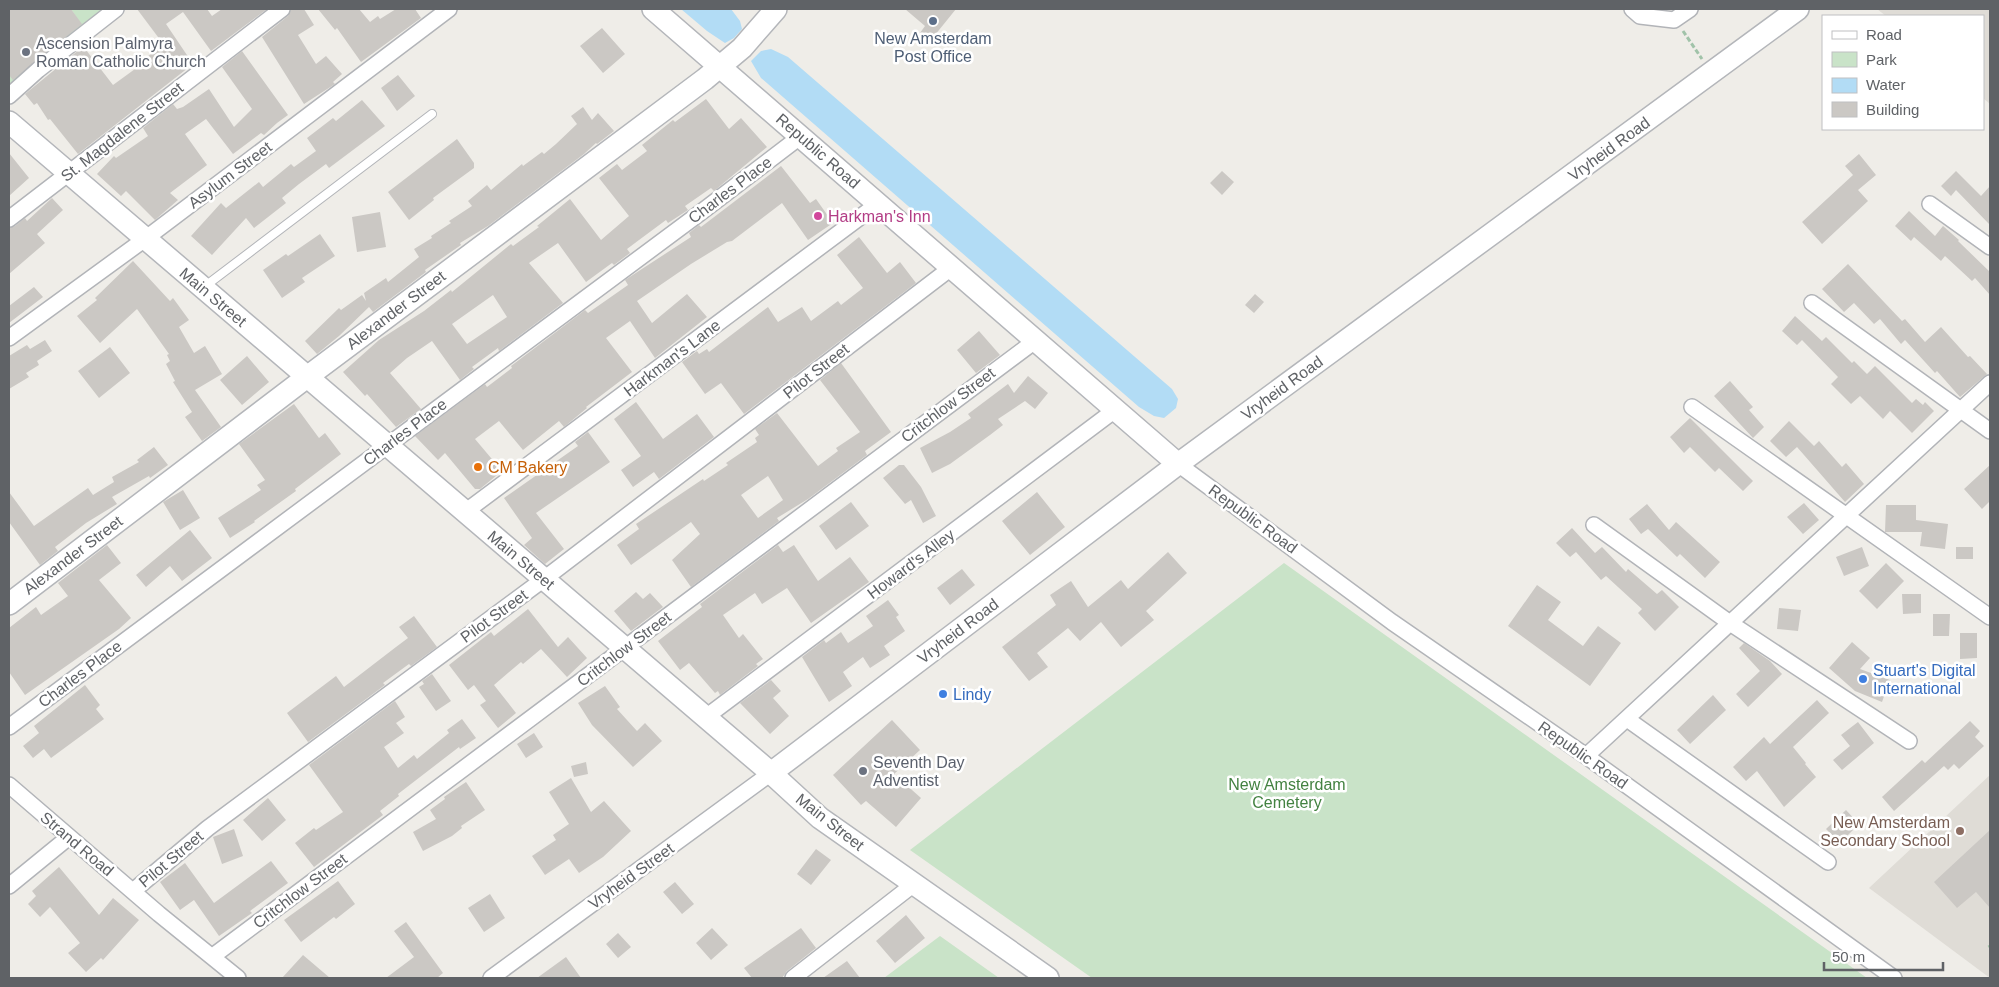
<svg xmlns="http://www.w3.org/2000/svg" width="1999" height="987" font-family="Helvetica,sans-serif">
<rect width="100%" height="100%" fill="#efede8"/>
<path fill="#dfdcd6" d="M1877,9H1990V104L1983,98V16H1886Z
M1990,775V978L1869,888Z"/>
<path fill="#c9e3c8" d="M71,9H106L9,84V76L81,24Z
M1284,563L1867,978H1092L910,850Z
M940,936L999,978H884Z"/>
<path fill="#b2dcf5" d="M681,9H731L740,21L742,29L734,38L725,43L707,31Z
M771,49L788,57L1172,389L1178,399L1176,408L1164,418L1154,416L1139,407L761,78L751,61L761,51Z"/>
<path fill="#cbc8c4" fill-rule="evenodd" d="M9,9H71L82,24L13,80L9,75Z
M137,9H207L212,16L222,9H267L211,51L183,12L166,24L193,64L78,154L50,119L48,120L37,103L34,105L25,94L91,40L94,44L86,50L113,85L146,61L144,59L164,45Z
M291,9H304L314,25L298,35L316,64L326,56L342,74L333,82L335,84L304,104L262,37L288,16Z
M318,9H359L370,22L378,16L380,19L396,9H415L421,18L361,62L337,28L335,30Z
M905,9H956L935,35L937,36L929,46L917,37L925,26Z
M602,28L625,54L603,73L580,46Z
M242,51L288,115L277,123L264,135L261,133L233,154L206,119L185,134L207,165L170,193L178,200L155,220L126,191L121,196L97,174L114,156L116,158L148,136L143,128L173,104L177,109L183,107L209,89L234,127L252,109L222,67Z
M398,75L415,96L397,111L381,88Z
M706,99L729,129L741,118L767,147L714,191L711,188L685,206L688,210L668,223L666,220L639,240L627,249L630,253L614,265L612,263L586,282L558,243L529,263L563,303L499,351L498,348L472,367L474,369L460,380L432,341L407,358L390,373L421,409L396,427L367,394L365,396L343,372L379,340L424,311L451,290L452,292L511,244L513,246L539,227L537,226L570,199L601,240L629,216L599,178L617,164L622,170L647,151L642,145L673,120L675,122ZM493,295L507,317L467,344L452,324Z
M362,100L385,126L329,168L326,164L299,184L282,198L286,203L254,228L246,218L212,255L191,236L221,203L226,208L259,182L263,187L291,164L294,167L316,151L307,138L333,118L336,121Z
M583,107L592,120L598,113L614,131L597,144L596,143L584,154L488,226L460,243L461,245L425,270L426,272L373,312L369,307L339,336L317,354L305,341L339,308L341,310L362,295L366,301L364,293L386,278L388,282L419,257L414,249L432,238L431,236L451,223L449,221L472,206L468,201L487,185L491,190L522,164L523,166L542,152L544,154L556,144L577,124L571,116Z
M457,139L474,163V168L433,198L434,200L409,220L388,192Z
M9,153L29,178L9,196Z
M1859,154L1876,175L1858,190L1868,201L1822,244L1802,222L1853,175L1845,166Z
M781,166L810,203L816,199L833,223L808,240L782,203L732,241L727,242L691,264L637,301L652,323L687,294L707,317L655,358L630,321L606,338L632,372L586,407L587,408L564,427L559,421L523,450L499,421L475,439L502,471L480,489H475L445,453L438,460L415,436L485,384L487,387L512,368L511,366L585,310L588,313L628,285L625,280L691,237L689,233L699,225L701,227Z
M1222,171L1234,182L1222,195L1210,183Z
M1956,171L1981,196L1990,186V225L1956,190L1951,196L1941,186Z
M52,198L63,210L37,234L45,243L9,274V228L15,226L25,218L27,221Z
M1909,211L1935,236L1943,226L1959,240L1958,241L1990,272V295L1975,278L1972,281L1945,256L1941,261L1914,237L1911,241L1895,226Z
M380,212L386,247L357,252L352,217Z
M320,234L335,256L302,278L305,282L282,298L263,270L286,254L288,256Z
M859,237L887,273L900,262L916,283L744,414L721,383L705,394L682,362L697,351L699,354L707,349L709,352L768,307L778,322L802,307L811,321L838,301L841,305L863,288L837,255Z
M133,261L170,301L173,298L189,320L179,327L194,353L205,346L222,374L195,390L221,427L202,441L185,417L192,412L173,382L175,381L166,364L170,361L167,355L169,354L137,309L100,343L77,316L97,300L95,298Z
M1848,264L1902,321L1905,319L1925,342L1941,327L1968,357L1970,356L1987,374L1960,397L1937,371L1935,373L1905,340L1901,344L1880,319L1874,324L1854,303L1844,312L1822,289Z
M34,287L43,297L9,323V306Z
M1255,294L1264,302L1254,313L1245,305Z
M1795,316L1822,341L1826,337L1852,363L1854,361L1867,374L1875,366L1912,403L1916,399L1923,405L1925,402L1934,411L1912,433L1890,411L1883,419L1860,396L1851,404L1831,384L1838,377L1802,340L1797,345L1782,331Z
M979,331L1000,355L976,373L957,350Z
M45,340L52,351L37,361L39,365L26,373L29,377L9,389V356L27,345L30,349Z
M110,347L130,373L99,398L78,371Z
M247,356L269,382L242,405L220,380Z
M841,363L891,432L865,451L867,455L808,499L777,518L779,521L691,587L672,560L700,534L691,522L631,565L617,545L639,529L636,524L703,479L704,481L728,465L726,463L757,442L755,438L759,435L755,429L777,413L818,466L838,451L836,448L860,432L820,380ZM768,476L783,500L758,518L741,495Z
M1028,376L1048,393L1035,409L1025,401L998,419L1003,425L990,435L950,464L932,473L920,448L950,432L971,418L968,414L1008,384L1014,393Z
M1730,381L1753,407L1749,410L1764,427L1753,438L1714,396Z
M636,402L663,439L697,414L714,437L659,479L654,472L633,487L621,470L641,456L614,419Z
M294,404L319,438L325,433L341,454L295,489L296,491L254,521L255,522L230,538L218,518L261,490L257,485L265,480L239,444Z
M1690,418L1753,481L1743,491L1719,468L1715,472L1690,447L1684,453L1670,437Z
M1789,421L1814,446L1819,441L1842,467L1846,463L1864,484L1845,502L1797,447L1786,457L1770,441Z
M588,432L610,462L536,513L564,549L545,564L524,545L532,538L504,498L578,446L575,442Z
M154,447L168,465L150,478L149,476L112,497L117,504L86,523L55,547L58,551L40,565L9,522V492L34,526L88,488L93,495L114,482L112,477L139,462L137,460Z
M899,465H904L921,487L936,516L923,523L911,500L905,504L883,478Z
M1990,465V501L1982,509L1964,489Z
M183,490L200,518L180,530L163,502Z
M1037,492L1065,527L1030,555L1002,521Z
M851,502L869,526L836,550L819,526Z
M1804,503L1819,520L1803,534L1787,517Z
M1647,504L1669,530L1676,522L1720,562L1705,578L1680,554L1677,557L1648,529L1641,534L1629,519Z
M1886,505H1916V520L1948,524L1945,549L1920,546L1922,532H1885Z
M1572,528L1595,553L1602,547L1626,572L1628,569L1657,594L1662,590L1679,607L1655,631L1638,613L1642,609L1606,576L1601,580L1576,552L1570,557L1556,543Z
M190,530L212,558L182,581L170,566L146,587L136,575Z
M107,545L121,563L99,580L131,618L119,629L25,695L9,672V628L36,607L41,615L68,596L58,583Z
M778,545L783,552L794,545L818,581L850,557L869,582L811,623L787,588L762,604L755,593L723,615L739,638L743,634L763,659L756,664L758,666L720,695L718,691L715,693L689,663L680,670L658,641L702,607L700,604Z
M1862,547L1869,566L1844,576L1836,557Z
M1956,547H1973V559H1956Z
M1168,552L1187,573L1146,611L1154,620L1121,647L1101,622L1080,641L1068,628L1037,653L1048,667L1029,681L1002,647L1056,605L1050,595L1071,581L1088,607L1121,580L1128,589Z
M1886,563L1904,581L1877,609L1859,591Z
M962,569L975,585L950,605L937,588Z
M1537,585L1561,602L1548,620L1583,646L1598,626L1621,643L1590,686L1508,626Z
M636,592L643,599L650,593L663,607L631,631L614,611Z
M1902,594H1921V613L1903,614Z
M888,600L899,615L896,617L905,631L884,646L890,655L870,668L863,657L843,672L852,686L829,702L802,657L824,640L826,643L841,632L848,643L873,626L866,616Z
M1779,608L1801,610L1798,631L1777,629Z
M528,609L558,647L568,637L587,658L567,677L541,649L523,664L521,662L494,685L516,713L498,728L480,705L486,701L474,685L468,690L449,665L491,632L494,636Z
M1933,614H1950L1949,636H1933Z
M414,616L437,647L411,666L409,664L383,683L385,685L308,742L287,713L336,676L344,687L396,647L408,638L399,627Z
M1960,633H1977V658L1960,659Z
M1852,642L1870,658L1860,669L1890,680L1882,702L1855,691L1829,668Z
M1744,643L1770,661L1782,674L1748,707L1736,694L1760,671L1739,648Z
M432,674L451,701L436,711L419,687L424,684L422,681Z
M771,680L781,691L773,698L789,716L770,734L740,703Z
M85,685L100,705L96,709L104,719L51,758L44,749L33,758L23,746L39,733L34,726Z
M605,686L620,707L617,709L637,731L645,723L662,741L633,767L592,725L578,703Z
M1713,695L1726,710L1690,744L1677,730Z
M1817,700L1829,713L1793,747L1806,763L1805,764L1816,777L1784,807L1757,771L1746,781L1733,767L1764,737L1770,744Z
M395,701L405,717L396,723L404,733L384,747L398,768L414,755L417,759L449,733L447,730L462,719L476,738L460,749L459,747L398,794L399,796L380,811L383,815L314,867L295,843L314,828L316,830L343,812L309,765Z
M892,720L920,750L894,774L921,798L896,827L866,801L861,805L833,775Z
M1970,721L1980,731L1975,737L1984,746L1959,769L1954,764L1948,770L1944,766L1894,811L1882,797L1922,760L1925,763Z
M1858,722L1874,743L1842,770L1833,760L1850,746L1841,735Z
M534,733L543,747L526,758L517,744Z
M586,762L588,774L574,777L571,766Z
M571,778L591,812L604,801L631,831L603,857L579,873L569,859L545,875L532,856L556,840L553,835L569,824L549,792Z
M466,782L485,810L461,826L462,828L452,836L423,851L413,832L436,819L430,810L445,799L444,797Z
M268,798L286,820L262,841L243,820Z
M1846,810L1859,824L1840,843L1826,829Z
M234,829L243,856L222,864L213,837Z
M1990,830V908L1976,892L1957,908L1934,882Z
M816,849L831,860L811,885L797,874Z
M271,861L288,883L250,911L252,913L219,936L194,900L180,910L160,882L185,863L214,903Z
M59,867L99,915L113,898L139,920L103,960L101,958L86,972L68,953L80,943L50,907L40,917L28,904L36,896L32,891Z
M338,881L355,904L336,919L334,917L301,942L284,920Z
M675,882L694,904L682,914L663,892Z
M490,894L505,918L484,932L468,908Z
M906,915L925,938L895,963L876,941Z
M406,922L443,973L437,978H386L414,957L394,931Z
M712,928L728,945L711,960L696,943Z
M801,928L816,948L787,971L782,978H752L744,968Z
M618,933L631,947L618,958L606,944Z
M303,955L330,978H282Z
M566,957L581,978H537Z
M847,961L860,978H823Z"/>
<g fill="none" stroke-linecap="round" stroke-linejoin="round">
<g stroke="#b2b4b8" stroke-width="10">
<path id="lane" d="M204,287L432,114"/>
</g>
<g stroke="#b2b4b8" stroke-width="18">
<path id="street" d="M1632,9L1640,16L1674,20L1690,9
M9,96L38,70L116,9
M1930,204L1990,247
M9,219L282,9
M1812,303L1990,431
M9,338L145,239L449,9
M1692,407L1990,617
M1178,464L1392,622L1586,756L1894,978
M465,512L879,203
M1594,525L1730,623L1909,741
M706,717L1115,410
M1627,719L1828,862
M9,727L700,213L801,136
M1586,756L1990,383
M9,785L159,914L238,978
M9,886L69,837
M133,891L208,828L544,579L951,268
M213,956L1035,341
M491,978L771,773
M793,978L914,884"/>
</g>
<g stroke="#b4b6ba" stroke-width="24">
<path id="secondary" d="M653,9L1178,464
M9,122L771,773L820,818L1048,978
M9,604L307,377L705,79L742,48L776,9
M771,773L1178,464L1798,9"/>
</g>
<path stroke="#a1c3a9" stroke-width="3" stroke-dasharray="5 2.5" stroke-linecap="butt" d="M1683,31L1702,59
M1989,945L1990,947"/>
<use href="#lane" stroke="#fff" stroke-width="8"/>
<use href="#street" stroke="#fff" stroke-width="15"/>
<use href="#secondary" stroke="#fff" stroke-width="21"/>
</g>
<circle fill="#5c6f8a" stroke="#fff" stroke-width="2" cx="933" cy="21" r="5"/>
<g fill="#6b7280" stroke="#fff" stroke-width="2">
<circle cx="26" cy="52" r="5"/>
<circle cx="863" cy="771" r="5"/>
</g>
<circle fill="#d1479c" stroke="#fff" stroke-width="2" cx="818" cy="216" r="5"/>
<circle fill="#e8710a" stroke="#fff" stroke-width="2" cx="478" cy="467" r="5"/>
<g fill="#3f7fe0" stroke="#fff" stroke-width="2">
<circle cx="1863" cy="679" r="5"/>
<circle cx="943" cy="694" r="5"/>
</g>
<circle fill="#8d6e63" stroke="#fff" stroke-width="2" cx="1960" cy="831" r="5"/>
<g text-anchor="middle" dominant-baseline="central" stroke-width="5" stroke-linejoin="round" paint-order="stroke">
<g font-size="16" fill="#4e5e75" stroke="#fff">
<text x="933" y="38">New Amsterdam<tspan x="933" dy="18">Post Office</tspan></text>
</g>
<g font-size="16" fill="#5b616d" stroke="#fff" text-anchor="start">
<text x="36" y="43">Ascension Palmyra<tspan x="36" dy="18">Roman Catholic Church</tspan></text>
<text x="873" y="762">Seventh Day<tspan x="873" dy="18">Adventist</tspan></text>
</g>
<g font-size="16" fill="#5f6266" stroke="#fff">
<text transform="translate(122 132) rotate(-38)">St. Magdalene Street</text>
<text transform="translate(1609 149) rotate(-36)">Vryheid Road</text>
<text transform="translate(818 151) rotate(41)">Republic Road</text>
<text transform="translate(230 175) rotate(-37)">Asylum Street</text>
<text transform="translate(730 190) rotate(-37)">Charles Place</text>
<text transform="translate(213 297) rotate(40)">Main Street</text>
<text transform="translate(396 310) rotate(-37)">Alexander Street</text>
<text transform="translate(672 358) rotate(-37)">Harkman's Lane</text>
<text transform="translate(816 371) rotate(-38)">Pilot Street</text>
<text transform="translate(1282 388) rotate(-36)">Vryheid Road</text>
<text transform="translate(948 405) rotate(-37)">Critchlow Street</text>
<text transform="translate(405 432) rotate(-37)">Charles Place</text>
<text transform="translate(1253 519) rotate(36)">Republic Road</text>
<text transform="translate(73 555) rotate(-37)">Alexander Street</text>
<text transform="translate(521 560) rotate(40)">Main Street</text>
<text transform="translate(911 564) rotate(-37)">Howard's Alley</text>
<text transform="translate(494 616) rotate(-36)">Pilot Street</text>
<text transform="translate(958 631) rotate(-37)">Vryheid Road</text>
<text transform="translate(624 649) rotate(-37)">Critchlow Street</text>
<text transform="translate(80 674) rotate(-37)">Charles Place</text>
<text transform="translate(1583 755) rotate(35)">Republic Road</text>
<text transform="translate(830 822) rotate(38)">Main Street</text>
<text transform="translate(77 844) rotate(40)">Strand Road</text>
<text transform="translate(171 859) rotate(-40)">Pilot Street</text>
<text transform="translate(631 876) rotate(-36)">Vryheid Street</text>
<text transform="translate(300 891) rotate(-37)">Critchlow Street</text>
</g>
<g font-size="16" fill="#b23c85" stroke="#fff" text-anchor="start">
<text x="828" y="216">Harkman's Inn</text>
</g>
<g font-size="16" fill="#c56008" stroke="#fff" text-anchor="start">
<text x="488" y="467">CM Bakery</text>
</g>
<g font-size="16" fill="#366cbe" stroke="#fff" text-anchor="start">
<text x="1873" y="670">Stuart's Digital<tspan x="1873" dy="18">International</tspan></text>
<text x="953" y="694">Lindy</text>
</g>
<g font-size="16" fill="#438241" stroke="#fff">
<text x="1287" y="784">New Amsterdam<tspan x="1287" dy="18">Cemetery</tspan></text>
</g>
<g font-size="16" fill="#785e54" stroke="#fff" text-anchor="end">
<text x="1950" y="822">New Amsterdam<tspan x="1950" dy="18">Secondary School</tspan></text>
</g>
</g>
<rect width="1999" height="987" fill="none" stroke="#5f6266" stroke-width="20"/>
<rect x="1822" y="15" width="162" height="115" fill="#ffffff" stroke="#bfc0c2"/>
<rect x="1832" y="31" width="25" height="8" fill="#ffffff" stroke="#bfc0c2"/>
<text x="1866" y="40" font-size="15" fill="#5f6266">Road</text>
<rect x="1832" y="52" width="25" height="15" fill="#c9e3c8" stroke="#bfc0c2"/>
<text x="1866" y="65" font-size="15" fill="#5f6266">Park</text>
<rect x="1832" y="78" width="25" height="15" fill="#b2dcf5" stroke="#bfc0c2"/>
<text x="1866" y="90" font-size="15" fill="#5f6266">Water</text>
<rect x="1832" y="102" width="25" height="15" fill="#cbc8c4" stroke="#bfc0c2"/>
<text x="1866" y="115" font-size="15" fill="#5f6266">Building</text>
<path d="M1824 962v8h119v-8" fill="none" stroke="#5f6266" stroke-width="2.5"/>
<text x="1832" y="962" font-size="15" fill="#5f6266" stroke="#ffffff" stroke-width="4" paint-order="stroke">50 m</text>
</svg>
